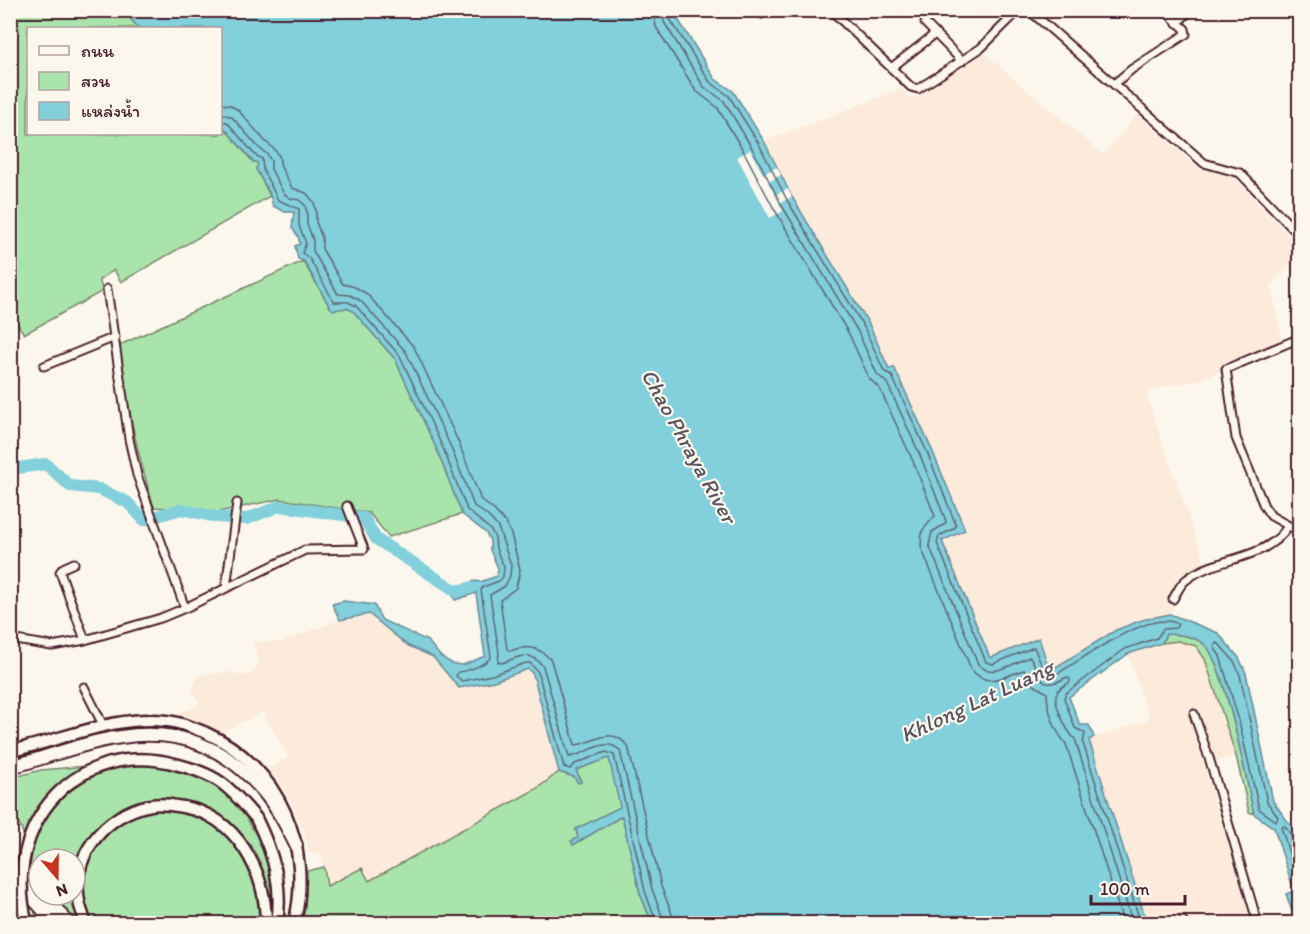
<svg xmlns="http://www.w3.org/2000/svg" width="1310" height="934" font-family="Itim,'Playpen Sans Thai',sans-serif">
<rect width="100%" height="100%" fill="#fbf7ec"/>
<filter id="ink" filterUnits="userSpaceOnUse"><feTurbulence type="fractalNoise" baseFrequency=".0167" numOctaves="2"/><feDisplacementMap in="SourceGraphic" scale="12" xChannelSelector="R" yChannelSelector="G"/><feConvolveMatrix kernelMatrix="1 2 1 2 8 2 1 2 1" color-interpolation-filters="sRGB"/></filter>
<g filter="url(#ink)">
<path fill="#fceada" d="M984,53L1103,155L1137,114L1194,164L1232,175L1299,247V255L1271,285L1282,342L1202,379L1163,387L1145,393L1208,572L1187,582L1170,614L1142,620L1116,630L1051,671L1048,666L990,659L942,540L965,530L932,450L895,367L889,369L869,324L792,197L764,141L902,89L911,100Z
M369,614L407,645L433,657L459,688L494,681L527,668L533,674L559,772L536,789L368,882L362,868L327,886L321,852L309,853L304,831L288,796L266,770L288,757L263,712L220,733L173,716L200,704L192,689L198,675L228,672L243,676L252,673L260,663L253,642H280L340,620Z
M1178,641L1196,646L1205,659L1236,756L1213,762L1198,711L1189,714L1251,923H1189L1187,920L1177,923H1147L1088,740L1150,719L1128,654L1162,643Z"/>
<path fill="#a9e5ab" stroke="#7a826b" stroke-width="1.5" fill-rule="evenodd" d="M10,11H123L139,28H28V134H220L221,124L253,162H256L258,164L256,169L270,196L121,282L114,270L99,280L103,291L24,334L10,313Z
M303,261L330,307L347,308L353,311L395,359L437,450L462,514L389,537L369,513L280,499L218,512L154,507C137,454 126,401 120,345Z
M1166,634C1179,634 1194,636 1205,645C1224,662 1247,783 1254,814L1249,812L1236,756L1205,659L1196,646L1178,641L1162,643Z
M609,757L621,807L576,829L578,838L572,841L573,845L622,816L640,893L652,923L302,924L305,908L307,871L324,867L327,886L362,868L369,881L536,789L559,772L574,777L578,782L581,781L576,770Z
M156,760L233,794L277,872L266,923H38L35,917C33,887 32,835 11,812V778L41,770ZM39,859H75V895H39Z"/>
<path fill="#81d0dc" stroke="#6b8995" stroke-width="1.5" d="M123,11H675L676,16L715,79L733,91L764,141L792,197L869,324L889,369L894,367L932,450L965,530L942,541L990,658L1039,638L1048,666L1051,670L1116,630L1142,620L1170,614L1218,633L1239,658L1246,673L1273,801L1299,837V923H1296L1286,894L1294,891L1274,828L1254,814C1247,783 1225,663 1205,645C1195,636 1179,634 1166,634L1162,643L1128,654L1069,697L1080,725H1089L1094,737L1089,740L1147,923H652L640,893L622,816L573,845L571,841L578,838L576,829L620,807L609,758L576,770L581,782L578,783L574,777L559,772L533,674L528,669L494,681L459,688L433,657L407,645L369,614L340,620L332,604L344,601L374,605L382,620L428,641L441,657L453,664L463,665L485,656L476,593L455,600L453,596C458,588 471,579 480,582L497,576L498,568L490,550V541L486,533L462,514L437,450L395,359L353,311L347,308L333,310L330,307L304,261L298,259L295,246L300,244L298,236L292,228L294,212H285L273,206L269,192L256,169L258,164L256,162H254L221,124L220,28H139Z"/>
<path fill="#fbf7ec" d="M750,150L763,174L777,167L781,175L768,182L775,195L788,189L792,197L779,203L783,211L770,218L737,157Z"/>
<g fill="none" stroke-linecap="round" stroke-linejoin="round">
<path stroke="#606672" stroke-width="1.5" d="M653,10L656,27L696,91L717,107L744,152L773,207L849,334L869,378L880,389L912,459L935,516L922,531L921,547L971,669C987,690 1005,675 1024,670L1034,685L1047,693C1047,710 1055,731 1066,744L1124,924
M662,10L664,22L704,87L724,101L752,148L781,204L857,330L877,374L887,383L920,455L946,521L945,524L932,532L929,545L978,664C992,680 1014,662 1030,657C1042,674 1037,694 1067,677L1070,679V682C1064,686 1058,688 1056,695C1054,705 1067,732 1075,739L1133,924
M669,10L670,19L710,82L729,96L759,144L787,200L864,327L884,371L892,376L927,452L956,525L955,528L939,536L937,543L986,662L993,664L1034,647L1043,669L1048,675L1053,676C1080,662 1148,608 1178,624L1176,628L1163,629L1157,638L1125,649L1066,693L1064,698L1075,728L1085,733L1083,743L1141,924
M220,104L230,105L238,110L265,141L274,149L279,156L281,167L292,188L306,193L314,202L316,212V222L322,238V249L343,284L355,287L367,294L414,347L458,441L481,500L494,510L506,523L511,534L520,570L516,588L500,600L507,649L510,651C528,645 538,646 551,660L575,745C595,744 609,724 628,746L661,886L672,914L674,924
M220,113L232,117L259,148L267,154L271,161V169L284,194L290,198L299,200L305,205L307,212V224L313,240V251L338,294L350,295L361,301L406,352L450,445L474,506L488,516L498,527L511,565L510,576L505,586L490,595L499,653L498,662L502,663C520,657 528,649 543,666L569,757C586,755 606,735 620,751L652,889L665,924
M220,121L227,122L255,155L262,159L263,170L278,200L299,209V226L306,243L302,253L309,258L334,302H348L356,306L400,356L443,448L467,510L490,529L495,538L496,549L504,567L503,577L499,581L483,587L481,590L491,657C485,665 468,671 458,672L456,676L462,681L492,675L526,663H530L538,672L564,767L570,769L575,764L606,752L614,755L645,891L657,924
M1216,643L1219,644L1234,661L1240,675L1267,802L1278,817L1276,821L1259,809L1239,721L1220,656L1214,647Z
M1300,840L1293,838L1285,826L1281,827L1300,888"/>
<path stroke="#81d0dc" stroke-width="12" d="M10,469L46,464L70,486L99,489L127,502L144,520L181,509L216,517L247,519L280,506L364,518L376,539L456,591L471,588"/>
<g stroke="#4a1f2b" stroke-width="11">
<path id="street" d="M761,10L762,14
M831,10L911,87L918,89L981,48L1019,10
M1029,10L1204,163L1240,173L1300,236
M925,23L962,61
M1177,23L1191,10
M891,68L935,34
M1114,84L1132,69L1186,34L1185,29L1164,10
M107,289L129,439L137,475L185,608
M1300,338L1226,369L1236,438L1264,506L1271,516L1300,532
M44,366L115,337
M74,563L63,568L60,572L85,640
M226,588L237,503
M1173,599C1177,593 1180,584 1186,580C1215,556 1266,562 1288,526
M10,639L52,646L85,640L161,618L185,608L305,550L364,549L347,506
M84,687L104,727
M1194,714L1210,761L1258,924
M1183,921L1184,924"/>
</g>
<g stroke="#4a1f2b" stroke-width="15">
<path id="secondary" d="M10,751C61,741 115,714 167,721C180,722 194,728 206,733C279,765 314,848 294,924"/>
</g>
<g stroke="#4a1f2b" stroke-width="15">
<path id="primary" d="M256,818C273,853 283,884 277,924
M86,924C84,918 82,912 80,906C68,859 104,813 151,805C161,803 172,805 183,807C237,816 266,872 266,924"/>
</g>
<g stroke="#4a1f2b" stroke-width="16">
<path id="highway" d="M10,767C47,758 83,742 121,737C179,728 225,746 263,791C277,807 287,827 296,845
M10,861L39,889
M10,873L56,924
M44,895L69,924"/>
</g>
<use href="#street" stroke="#fbf7ec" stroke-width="7"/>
<use href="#secondary" stroke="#fbf7ec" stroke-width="10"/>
<use href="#primary" stroke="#fbf7ec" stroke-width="10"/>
<use href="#highway" stroke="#fbf7ec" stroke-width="12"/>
<g stroke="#4a1f2b" stroke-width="15" stroke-linecap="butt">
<path id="primary-bridge" d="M27,924C0,823 79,736 179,765C194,769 212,775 224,785C236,794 246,807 256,818"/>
</g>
<use href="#primary-bridge" stroke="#fbf7ec" stroke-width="10"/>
</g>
</g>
<g text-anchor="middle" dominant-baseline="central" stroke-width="4.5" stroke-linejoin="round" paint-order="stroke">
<g font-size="22" font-style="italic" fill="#5a5460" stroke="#fbf7ec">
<text transform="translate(689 446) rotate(61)">Chao Phraya River</text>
<text transform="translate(977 701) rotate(-25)">Khlong Lat Luang</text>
</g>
</g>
<rect width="1310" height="934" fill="none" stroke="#fbf7ec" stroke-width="36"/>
<rect x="18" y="18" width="1274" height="898" fill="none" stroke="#4a1f2b" stroke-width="2" filter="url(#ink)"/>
<rect x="27" y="27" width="195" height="108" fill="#fbf7ec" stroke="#b4a19f" stroke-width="1.5"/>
<rect x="39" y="46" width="30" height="9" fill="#fbf7ec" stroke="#b4a19f" stroke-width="1.5"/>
<text x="81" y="57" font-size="18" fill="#4a1f2b">ถนน</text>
<rect x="39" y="72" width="30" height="18" fill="#a9e5ab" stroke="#b4a19f" stroke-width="1.5"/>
<text x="81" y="87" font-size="18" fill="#4a1f2b">สวน</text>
<rect x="39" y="102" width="30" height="18" fill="#81d0dc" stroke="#b4a19f" stroke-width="1.5"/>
<text x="81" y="117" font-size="18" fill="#4a1f2b">แหล่งน้ำ</text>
<g transform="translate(57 877) rotate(160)"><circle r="28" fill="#fbf7ec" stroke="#b4a19f" stroke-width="1.5"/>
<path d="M0-4.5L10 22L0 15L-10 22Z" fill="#c8321e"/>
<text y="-9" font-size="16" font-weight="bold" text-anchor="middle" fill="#4a1f2b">N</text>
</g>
<path d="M1091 895v9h94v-9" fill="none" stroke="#4a1f2b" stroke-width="3"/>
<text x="1100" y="895" font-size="18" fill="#4a1f2b" stroke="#fbf7ec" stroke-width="4.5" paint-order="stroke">100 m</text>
</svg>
